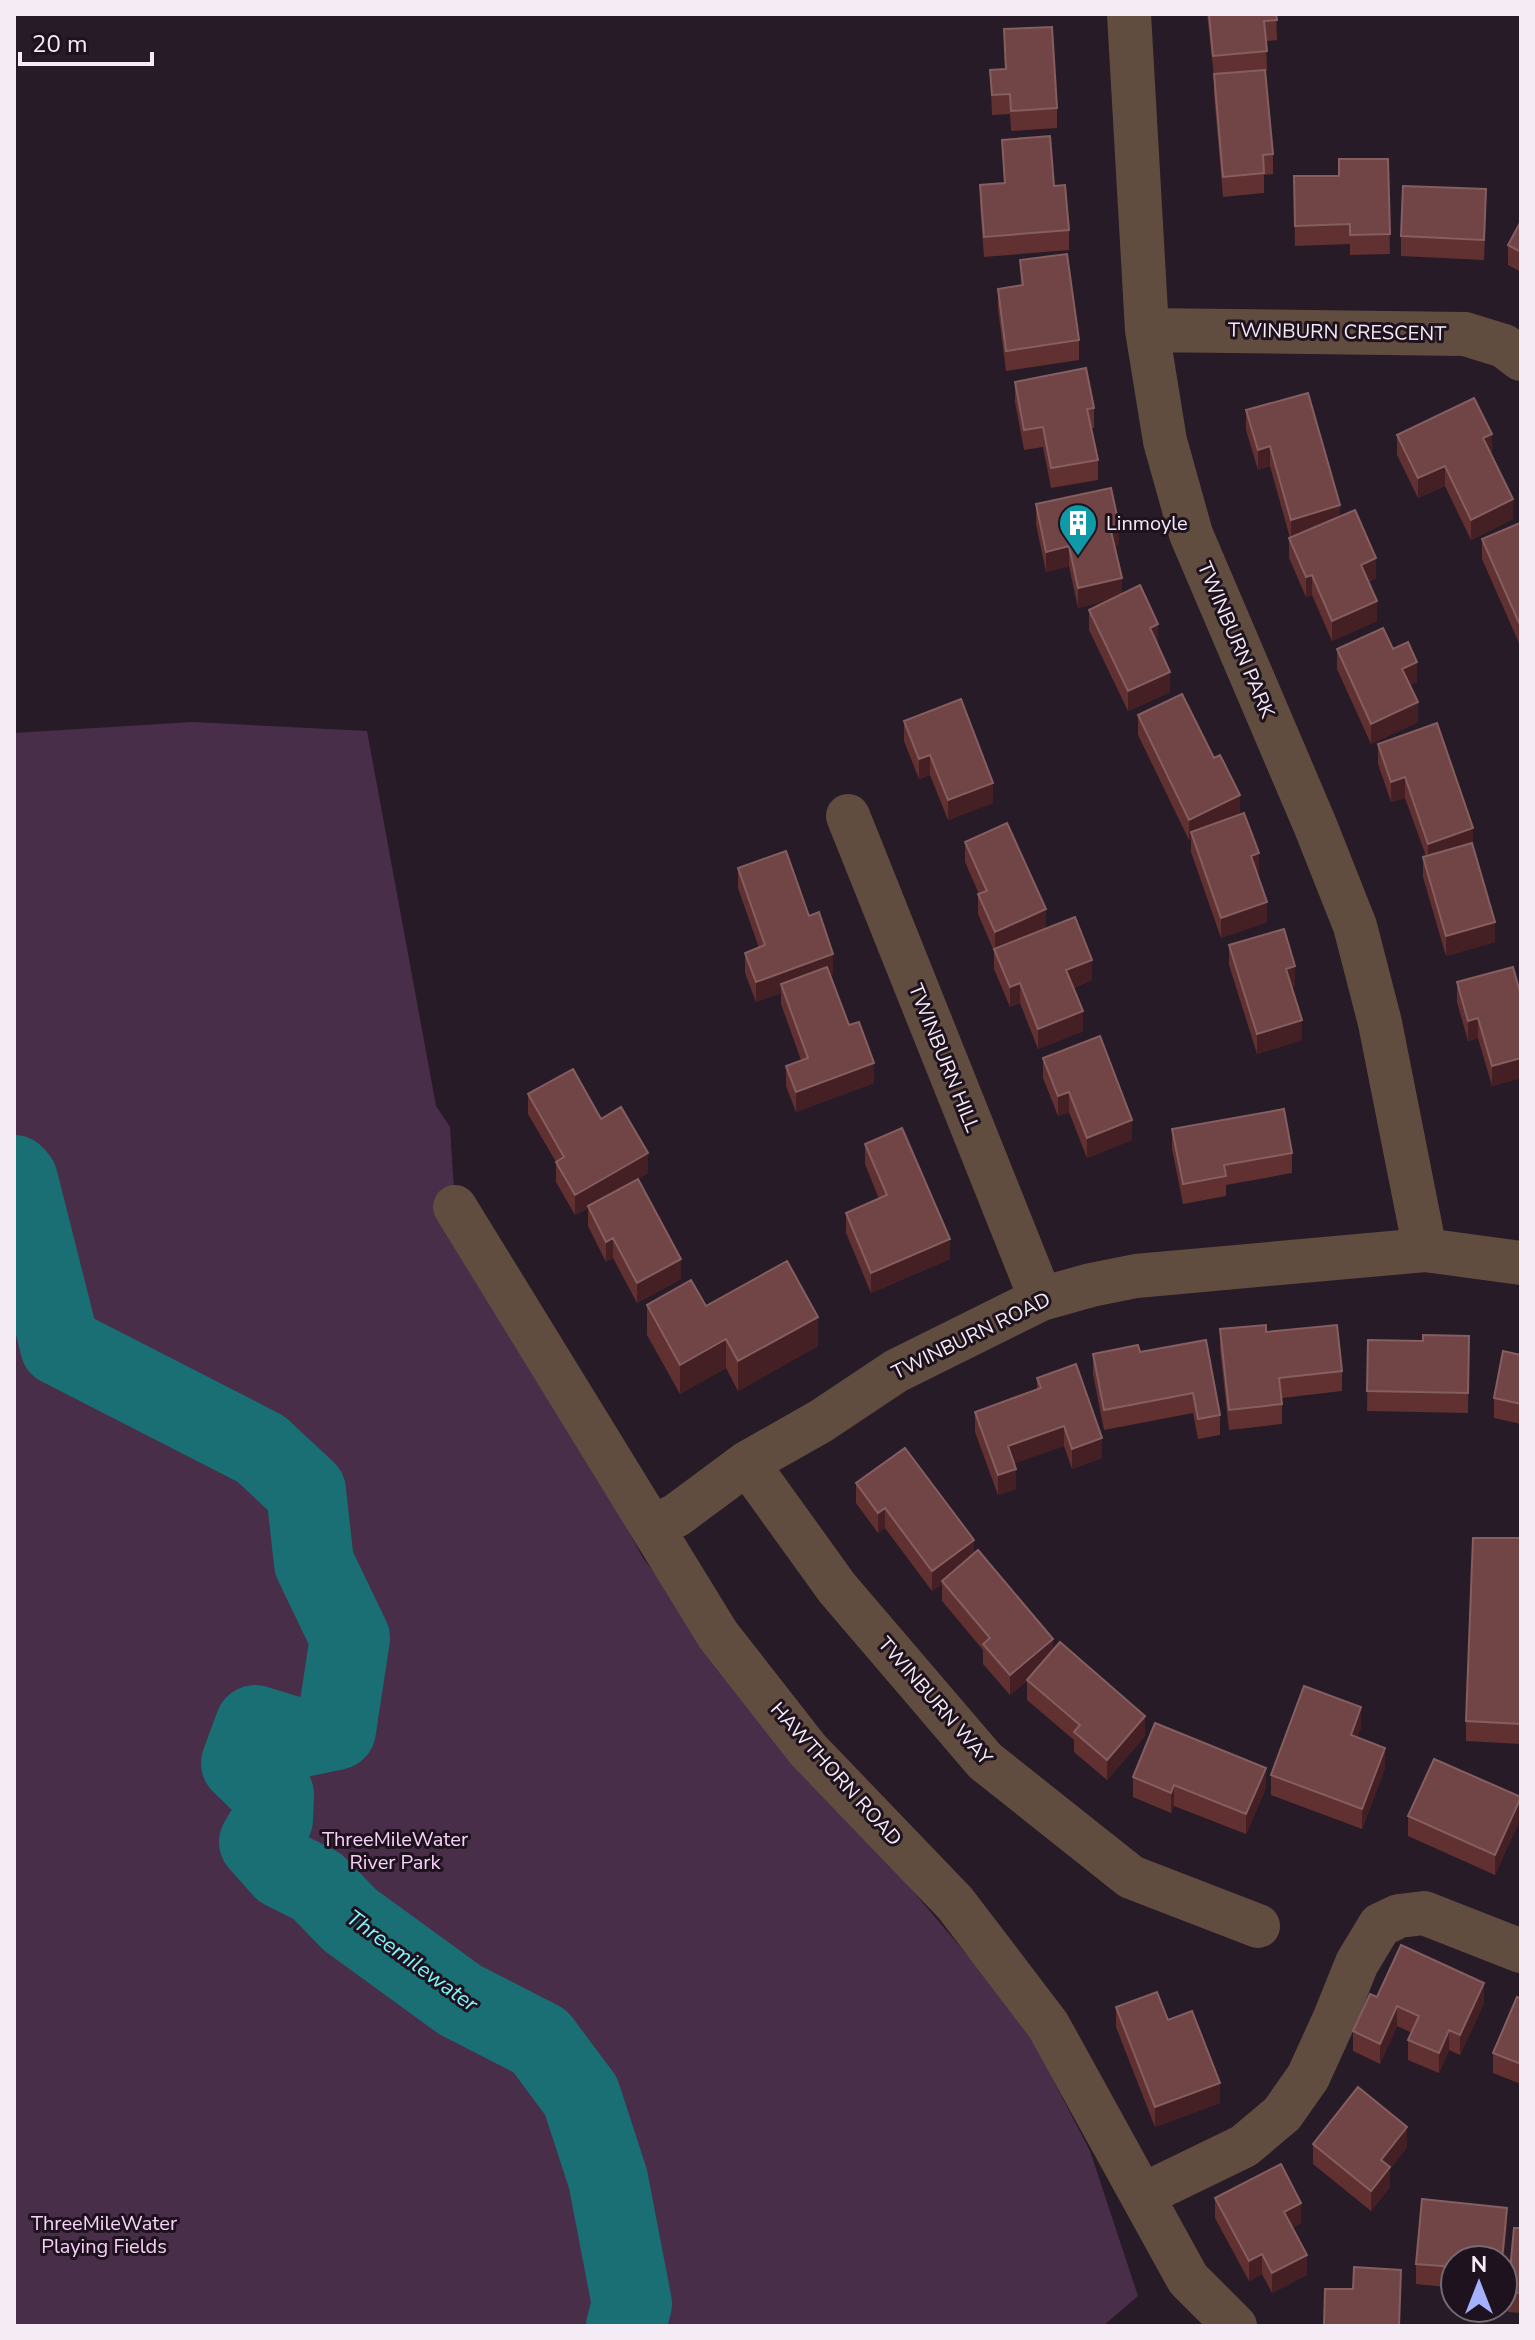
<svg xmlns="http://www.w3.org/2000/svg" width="1535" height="2340" font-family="'Nunito Sans',sans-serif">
<rect width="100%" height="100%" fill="#281b28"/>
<path fill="#492e4a" d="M193,722L367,731L436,1106L450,1127L455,1207L643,1558L748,1696L1022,2020L1090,2151L1138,2296L1103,2326H14V733Z"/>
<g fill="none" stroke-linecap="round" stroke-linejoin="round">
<path stroke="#196f73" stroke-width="80" d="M14,1175L18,1180L60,1346L261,1449L306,1491L314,1563L350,1638L336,1730L297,1738L255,1725L241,1763L274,1795L273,1819L259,1842L283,1869L317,1886L350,1920L460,2000L540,2041L581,2096L608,2179L632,2304L626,2326"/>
<path stroke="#614d3f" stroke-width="44" d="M1129,14L1147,330L1165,441L1191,534L1315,825L1355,926L1380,1023L1425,1250
M1147,330L1465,334L1504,346L1521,359
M848,816L1041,1299
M455,1207L718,1635L808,1750L955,1903L1048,2025L1188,2279L1235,2326
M747,1463L837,1588L985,1761L1131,1877L1258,1926
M653,1527L677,1515L747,1463L821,1421L896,1371L1041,1299L1091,1285L1136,1276L1425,1250L1521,1263
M1143,2195L1244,2146L1282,2114L1308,2077L1334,2020L1357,1963L1380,1925L1399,1916L1424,1913L1521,1951"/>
</g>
<path fill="#613030" d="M1207,14H1276L1277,40L1266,41L1267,71H1265L1273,154V174L1264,175V193L1223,197L1214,94V76Z
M1004,29L1057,108V128L1011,131L1010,114L992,115L990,70L1005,69Z
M1002,140L1054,186L1069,230V250L984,257L980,205V185L1004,183Z
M1388,159L1390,254L1350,255V244L1295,246L1294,176H1339Z
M1486,209L1484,260L1401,256V236Z
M1521,221V272L1508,265V245Z
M1020,260L1079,340V360L1006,371L998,309V289L1021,286Z
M1015,382L1094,408V428H1091L1098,460V480L1051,488L1043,447L1024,450L1015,402Z
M1246,410L1340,516L1376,578L1369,582L1377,621L1332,641L1312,595L1306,597L1289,558V538H1290L1270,466L1258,470L1246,430Z
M1397,435L1492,454H1491L1513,519L1471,540L1445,486L1418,498L1397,455Z
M1036,504L1119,545L1114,546L1122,594L1157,645L1170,692L1128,711L1089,630V610L1106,601L1078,608L1069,566L1046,572L1036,524Z
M1521,525L1519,643L1482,559V539Z
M1337,649H1393L1417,682L1410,685L1418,722L1371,744L1337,669Z
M1138,715L1240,814L1259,873L1257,874L1267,922L1221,938L1191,852V839L1189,840L1138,735Z
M904,721L993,803L948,820L930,775L919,779L904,741Z
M1378,744L1473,846L1495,942L1446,956L1423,877V857L1426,856L1405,798L1391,802L1378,764Z
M965,842L1046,928L1092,980L1073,988L1083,1031L1038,1049L1020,1003L1010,1007L994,969V951L978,914V894H979L965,862Z
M738,868L809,916L833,974L831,975L849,1025L874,1083L796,1112L786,1086V1066L801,1060L781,1004V993L756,1002L745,973V953L759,948L738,888Z
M1229,945L1295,986L1292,987L1302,1040L1257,1054L1229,965Z
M1457,982L1521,996V1078L1492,1086L1478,1038L1468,1041L1457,1002Z
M1043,1058L1132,1140L1087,1158L1069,1112L1058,1116L1043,1078Z
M528,1094L601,1119L648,1173L634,1181L681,1279L637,1303L613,1258L606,1262L588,1226V1208L575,1215L556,1182V1162L528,1114Z
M1172,1129L1292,1153V1173L1226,1185V1196L1183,1204L1172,1149Z
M865,1144L950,1259L871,1293L846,1233V1213L879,1199L865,1164Z
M647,1305L706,1306L818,1346L738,1391L726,1368L680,1394L647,1335Z
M1220,1329L1266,1332L1342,1371V1391L1282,1398V1424L1229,1430L1220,1349Z
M1469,1336L1468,1413L1367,1411L1368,1340L1423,1341Z
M1140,1352L1220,1415V1435L1198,1439L1193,1413L1104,1430L1093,1374V1354Z
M1521,1355V1424L1494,1418V1398Z
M1037,1378L1102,1458L1072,1469L1064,1446L1014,1463L1016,1489L998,1495L975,1432V1412L1037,1390Z
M856,1483L974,1554L1053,1650L1145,1736L1107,1780L1074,1752V1740L1027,1700V1681L1010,1695L983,1664V1650L942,1601V1584L932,1591L885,1528L878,1533L856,1503Z
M1521,1538V1744L1466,1741V1721Z
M1361,1728L1357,1737L1385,1768L1362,1829L1271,1795V1775Z
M1133,1777L1266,1788L1246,1834L1174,1806L1171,1813L1133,1797Z
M1408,1816L1521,1817L1495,1875L1408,1836Z
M1377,1997L1484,2003L1460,2055L1449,2050L1439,2073L1408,2060V2040L1412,2033L1397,2026L1380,2064L1353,2051V2031Z
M1521,1998V2084L1493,2073V2053Z
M1116,2007L1168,2020L1220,2103L1155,2127L1116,2027Z
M1313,2144L1407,2147L1390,2169V2187L1371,2211L1313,2164Z
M1215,2198L1301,2223L1292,2228L1307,2275L1272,2293L1262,2274L1249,2281L1215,2218Z
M1507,2228L1455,2260V2288L1416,2284V2264Z
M1521,2228V2313L1508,2312V2292Z"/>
<path fill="#441f24" d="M1492,434V454L1483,458V438Z
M1270,446V466L1258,470V450Z
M1445,466V486L1418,498V478Z
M1513,499V519L1471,540V520Z
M1340,505V525L1291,540V520Z
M1119,525V545L1110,547V527Z
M1069,546V566L1046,572V552Z
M1376,558V578L1361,585V565Z
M1312,575V595L1306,597V577Z
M1122,578V598L1078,608V588Z
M1377,601V621L1332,641V621Z
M1521,622V642L1519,643V623Z
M1158,624V644L1150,628Z
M1417,662V682L1402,689V669Z
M1170,672V692L1128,711V691Z
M1418,702V722L1371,744V724Z
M930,755V775L919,779V759Z
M1405,777V798L1391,802V782Z
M993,783V803L948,820V800Z
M1240,795V815L1191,832V839L1189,840V820Z
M1473,828V848L1428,864V844Z
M1259,853V873L1251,876V856Z
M1267,902V922L1221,938V918Z
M1046,909V929L995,952V932Z
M1495,922V942L1446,956V936Z
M833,954V974L784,992L781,984V993L756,1002V982Z
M1092,960V980L1066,990V970Z
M1295,966V986L1286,989V969Z
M1020,983V1003L1010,1007V987Z
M1083,1011V1031L1038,1049V1029Z
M1478,1018V1038L1468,1041V1021Z
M1302,1020V1040L1257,1054V1034Z
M1521,1058V1078L1492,1086V1066Z
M874,1063V1083L796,1112V1092Z
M1069,1092V1112L1058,1116V1096Z
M1132,1120V1140L1087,1158V1138Z
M648,1153V1173L575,1215V1195Z
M613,1238V1258L606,1262V1242Z
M950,1239V1259L871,1293V1273Z
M681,1259V1279L637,1303V1283Z
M818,1317V1346L738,1391V1361Z
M726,1339V1368L680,1394V1365Z
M1064,1426V1446L1008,1466V1446Z
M1102,1438V1458L1072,1469V1449Z
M1016,1469V1489L998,1495V1475Z
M885,1508V1528L878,1533V1513Z
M974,1540V1560L942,1581V1584L932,1591V1571Z
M1053,1639V1659L1010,1695V1675Z
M1361,1707V1728L1351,1755V1735Z
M1145,1716V1736L1107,1780V1760Z
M1385,1748V1768L1362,1829V1809Z
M1266,1768V1788L1246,1834V1814Z
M1174,1785V1806L1171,1813V1793Z
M1521,1797V1817L1495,1875V1855Z
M1484,1983V2003L1460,2055V2035Z
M1397,2006V2026L1380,2064V2044Z
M1449,2030V2050L1439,2073V2053Z
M1220,2083V2103L1155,2127V2107Z
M1407,2127V2147L1390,2169V2187L1371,2211V2191L1381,2160Z
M1301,2203V2223L1284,2232V2212Z
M1507,2208V2228L1503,2268V2260H1502Z
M1262,2254V2274L1249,2281V2261Z
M1307,2255V2275L1272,2293V2273Z"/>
<path fill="#714445" stroke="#855e60" stroke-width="2" d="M1209,14H1276L1277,20L1264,21L1267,51L1213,56Z
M1052,27L1057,108L1011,111L1010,94L992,95L990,70L1006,69L1004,29Z
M1265,70L1273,154L1263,155L1264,173L1223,177L1214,74Z
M1050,136L1054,186L1065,185L1069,230L984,237L980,185L1005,183L1002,140Z
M1339,159H1388L1390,234L1350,235V224L1295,226L1294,176H1339Z
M1403,186L1486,189L1484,240L1401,236Z
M1521,221V252L1508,245Z
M1067,254L1079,340L1006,351L998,289L1023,285L1020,260Z
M1086,368L1094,408L1087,409L1098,460L1051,468L1043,427L1024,430L1015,382Z
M1308,393L1340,505L1291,520L1270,446L1258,450L1246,410Z
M1474,398L1492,434L1483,438L1513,499L1471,520L1445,466L1418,478L1397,435Z
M1111,488L1119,525L1110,527L1122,578L1078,588L1069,546L1046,552L1036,504Z
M1355,510L1376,558L1361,565L1377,601L1332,621L1312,575L1306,577L1289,538Z
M1520,523L1521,622L1519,623L1482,539Z
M1140,585L1158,624L1150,628L1170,672L1128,691L1089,610Z
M1383,628L1393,649L1408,642L1417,662L1402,669L1418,702L1371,724L1337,649Z
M1182,694L1214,758L1220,755L1240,795L1189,820L1138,715Z
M961,699L993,783L948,800L930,755L919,759L904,721Z
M1437,723L1473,828L1428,844L1405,777L1391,782L1378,744Z
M1244,813L1259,853L1251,856L1267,902L1221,918L1191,832Z
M1007,823L1046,909L995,932L978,894L987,891L965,842Z
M1472,843L1495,922L1446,936L1423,857Z
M786,851L809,916L819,912L833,954L756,982L745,953L765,945L738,868Z
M1075,917L1092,960L1066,970L1083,1011L1038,1029L1020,983L1010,987L994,949Z
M1284,929L1295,966L1286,969L1302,1020L1257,1034L1229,945Z
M827,967L849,1025L859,1022L874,1063L796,1092L786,1066L808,1058L781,984Z
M1513,967L1521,996V1058L1492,1066L1478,1018L1468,1021L1457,982Z
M1100,1036L1132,1120L1087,1138L1069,1092L1058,1096L1043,1058Z
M573,1069L601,1119L621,1107L648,1153L575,1195L556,1162L564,1157L528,1094Z
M1284,1109L1292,1153L1224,1165L1226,1176L1183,1184L1172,1129Z
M902,1128L950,1239L871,1273L846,1213L887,1195L865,1144Z
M638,1179L681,1259L637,1283L613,1238L606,1242L588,1206Z
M787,1261L818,1317L738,1361L726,1339L680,1365L647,1305L691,1280L706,1306Z
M1266,1325V1332L1337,1325L1342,1371L1279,1378L1282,1404L1229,1410L1220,1329Z
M1423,1335L1469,1336L1468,1393L1367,1391L1368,1340L1423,1341Z
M1206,1340L1220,1415L1198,1419L1193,1393L1104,1410L1093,1354L1138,1345L1140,1352Z
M1503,1351L1521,1355V1404L1494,1398Z
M1076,1364L1102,1438L1072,1449L1064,1426L1008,1446L1016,1469L998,1475L975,1412L1041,1388L1037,1378Z
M905,1448L974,1540L932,1571L885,1508L878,1513L856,1483Z
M1473,1538H1521V1724L1466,1721Z
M978,1550L1053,1639L1010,1675L983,1644L990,1638L942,1581Z
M1060,1642L1145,1716L1107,1760L1074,1732L1080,1725L1027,1680Z
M1304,1686L1361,1707L1351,1735L1385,1748L1362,1809L1271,1775Z
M1155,1723L1266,1768L1246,1814L1174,1785L1171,1793L1133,1777Z
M1434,1759L1521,1797L1495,1855L1408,1816Z
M1401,1945L1484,1983L1460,2035L1449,2030L1439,2053L1408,2040L1419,2016L1397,2006L1380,2044L1353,2031L1370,1994L1377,1997Z
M1157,1992L1168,2020L1192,2011L1220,2083L1155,2107L1116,2007Z
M1517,1997L1521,1998V2064L1493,2053Z
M1358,2087L1407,2127L1381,2160L1390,2167L1371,2191L1313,2144Z
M1281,2164L1301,2203L1284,2212L1307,2255L1272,2273L1262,2254L1249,2261L1215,2198Z
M1422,2199L1507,2208L1502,2260H1455V2267L1416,2264Z
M1514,2228H1521V2293L1508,2292Z
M1354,2267L1401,2270L1399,2326H1324L1325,2289H1353Z"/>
<defs>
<g id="building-pin" transform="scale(2)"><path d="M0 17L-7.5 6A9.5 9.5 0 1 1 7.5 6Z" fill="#0f9aa8" stroke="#1e121e"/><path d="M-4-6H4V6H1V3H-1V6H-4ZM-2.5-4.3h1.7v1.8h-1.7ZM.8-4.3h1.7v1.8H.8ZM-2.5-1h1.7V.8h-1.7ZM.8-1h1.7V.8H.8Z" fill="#fff"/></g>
</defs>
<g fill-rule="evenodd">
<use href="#building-pin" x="1078" y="523"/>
</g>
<g text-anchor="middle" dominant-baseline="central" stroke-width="6" stroke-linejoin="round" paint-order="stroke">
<g font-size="20" fill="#f4ebf4" stroke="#1e121e">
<text transform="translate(1337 332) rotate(1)">TWINBURN CRESCENT</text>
<text transform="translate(1236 640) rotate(67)">TWINBURN PARK</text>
<text transform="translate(944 1058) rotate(68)">TWINBURN HILL</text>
<text transform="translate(971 1336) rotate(-26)">TWINBURN ROAD</text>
<text transform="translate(935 1701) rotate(49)">TWINBURN WAY</text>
<text transform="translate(836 1774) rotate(48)">HAWTHORN ROAD</text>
</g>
<g font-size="20" fill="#f4ebf4" stroke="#1e121e" text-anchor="start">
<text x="1106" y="523">Linmoyle</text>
</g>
<g font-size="20" fill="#f7d2f8" stroke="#1e121e">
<text x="395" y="1839">ThreeMileWater<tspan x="395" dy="23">River Park</tspan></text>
<text x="104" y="2223">ThreeMileWater<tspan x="104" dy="23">Playing Fields</tspan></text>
</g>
<g font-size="22" font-style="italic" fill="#7ff5fc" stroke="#1e121e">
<text transform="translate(412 1961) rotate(36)">Threemilewater</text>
</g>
</g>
<rect width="1535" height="2340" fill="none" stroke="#f4ebf4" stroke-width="32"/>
<g transform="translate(1479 2284)"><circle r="38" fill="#1e121e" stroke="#746974" stroke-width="2"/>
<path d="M0-6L14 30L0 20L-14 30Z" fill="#a5b1fc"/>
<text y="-12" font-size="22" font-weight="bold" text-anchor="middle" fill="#f4ebf4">N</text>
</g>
<path d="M20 52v12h132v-12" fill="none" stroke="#f4ebf4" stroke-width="4"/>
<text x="32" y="52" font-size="24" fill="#f4ebf4" stroke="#1e121e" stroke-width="6" paint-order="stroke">20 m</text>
</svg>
